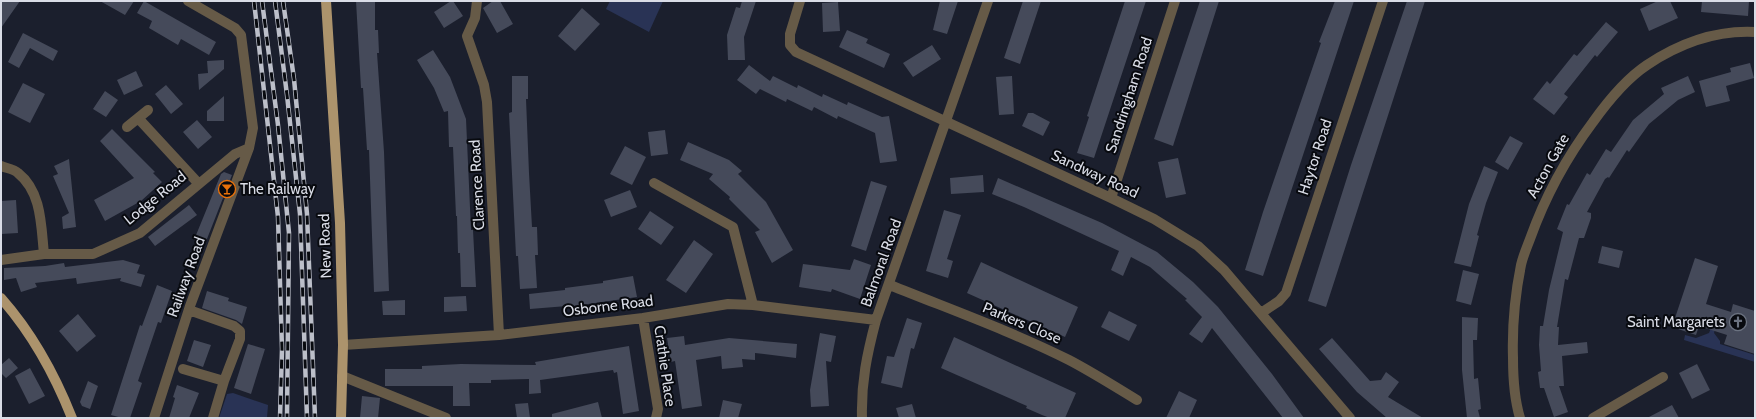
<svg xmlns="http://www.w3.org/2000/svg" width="1756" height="419" font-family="Cabin,sans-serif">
<rect width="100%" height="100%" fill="#1b1f2d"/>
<path fill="#293355" d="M610,1H663L649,32L606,9Z
M1718,319L1714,333L1720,341V344L1755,355V362L1684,340L1685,335L1696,338L1709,333L1711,328Z
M233,393L268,405L267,418H219L227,394Z"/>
<path fill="#454a5a" d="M1,1H20L1,28Z
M100,1H134L125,15Z
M144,1L216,42L209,55L181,39L178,45L149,28L152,21L137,13Z
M356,1H375V30H378L379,53H377L384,152L389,291L374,292L369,150H367L363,88H361Z
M451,1H453L463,16L444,28L434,12Z
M493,1H500L513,24L497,33L483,8Z
M742,1H756L744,37L745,60H728L727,35L736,7L740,8Z
M940,1H958L947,34L933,30Z
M1023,1H1041L1020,64L1004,58Z
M1125,1H1146L1094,158L1077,153L1089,117L1087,116Z
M1200,1H1219L1173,146L1154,139Z
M1335,1H1354L1263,276L1245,270L1263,212L1321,43L1319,42Z
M1407,1H1425L1326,307L1308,301L1351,165Z
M1658,1H1670L1678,18L1649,31L1640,9Z
M1702,1H1749L1748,16L1701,12Z
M838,2L840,31L823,32L822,3Z
M582,8L600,24L575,51L558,36Z
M1606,22L1618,32L1597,57L1595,55L1564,94L1568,97L1554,115L1533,99L1547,81L1550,84L1574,54L1577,56Z
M847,30L868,39L866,43L890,54L884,68L839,47Z
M23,33L58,51L53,61L30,48L19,68L8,62Z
M932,45L941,59L913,77L903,63Z
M433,50L450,77L466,119L471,230H473L476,287H461L460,253H458L457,216H456L453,147H449L448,111L444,112L434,88L417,60Z
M224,60V69L199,90L198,74L208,73L207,61Z
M1750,63L1754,78L1726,86L1730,101L1706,107L1699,81L1731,72L1730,68Z
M749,65L770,81L773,76L797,88L798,85L822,97L823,94L847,105L848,102L882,117L889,116L897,161L880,163L875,133L838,116L837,119L814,107L812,111L787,99L786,102L760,89L756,94L737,80Z
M136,71L143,86L124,95L117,80Z
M512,76H528V99H526L529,173L532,227H537L538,255H535L537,288L520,289L518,256H516L509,113L512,112Z
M1012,76L1014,114L999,115L996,77Z
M1688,76L1695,92L1678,100L1649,124L1629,152L1627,150L1609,178L1608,177L1605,179L1587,212L1591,213V218L1584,238H1579L1568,280L1565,279L1557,327H1559L1558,345L1587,342L1588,353L1562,356L1564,386H1559L1568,412L1554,417L1544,388H1540L1538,372L1541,371L1539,345L1540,326H1543L1549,290L1563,232L1557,229L1567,204L1569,205L1587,173L1590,175L1606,149L1611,152L1633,120L1664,94L1661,88Z
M23,83L45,94L30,123L8,112Z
M166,85L183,104L171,114L155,94Z
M105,91L118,100L106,117L93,109Z
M224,96V121H207V111Z
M1028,113H1033L1050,122L1043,136L1022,126Z
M197,120L212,137L198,149L183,132Z
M112,129L155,172L153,173L162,182L141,201L105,221L94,200L134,178L100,141Z
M665,130L668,154L651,156L648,132Z
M1510,136L1523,143L1508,170L1495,162Z
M688,142L729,160L742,171L738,174L766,202L793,250L772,263L755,232L760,230L729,199L730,197L709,179L713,174L680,160Z
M625,146L646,157L632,185L610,174Z
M1178,158L1186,194L1166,198L1158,162Z
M69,159L76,227L63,229L62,217L69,213L53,176L58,174L54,166Z
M1484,166L1498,172L1486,203L1477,235L1479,236L1471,267L1454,263L1469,204Z
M224,172L232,175L205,244L194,240L221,174Z
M983,175L984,192L951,194L950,178Z
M998,178L1102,223L1157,252L1193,282L1218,307L1272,374L1304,418H1283L1212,328L1202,343L1189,334L1202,317L1185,300L1187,299L1150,267L1131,257L1123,276L1111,270L1119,251L1024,207L992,194Z
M871,181L887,186L866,251L851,246Z
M630,190L637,207L611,217L604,200Z
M16,200L18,233L1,234V201Z
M189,205L197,215L155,246L148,237Z
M944,210L961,215L947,259L953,261L948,278L926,271Z
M650,211L674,227L661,245L638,229Z
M694,240L713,254L686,293L666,280Z
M1602,246L1623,251L1619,268L1598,263Z
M1695,258L1718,266L1706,304L1731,312L1733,304L1755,311V354L1724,344L1727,335L1699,326L1696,335L1672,327Z
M854,259L871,265L860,299L832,289L831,292L799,287L803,264L850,270Z
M123,260L140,265L137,273L145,275L141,287L120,281L121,278L77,284L76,278L35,283L37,287L21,292L16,278L4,280V268L45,266L64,263L65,267Z
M981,262L1078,307L1065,337L967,293Z
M1463,270L1479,274L1471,305L1456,301Z
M633,276L637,297L567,307V306L530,309L529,294L565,290V288L603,283V281Z
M157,285L172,291L161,323L158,322L138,381L142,383L130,418H122L111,415L140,325L142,326Z
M207,291L229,298L228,301L247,307L242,324L236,320L202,308Z
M466,296L467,311L444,312V297Z
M405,300V315H383L382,301Z
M1109,311L1137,325L1129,341L1101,327Z
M78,314L96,336L77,352L59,331Z
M1462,317L1478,318L1477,340H1473L1474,379L1478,378L1481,409L1478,410L1480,418H1467L1462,370Z
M907,318L922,323L914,349L911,348L902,388L881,383L887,356L894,357Z
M820,333L836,336L831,362L826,361L829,406L811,407L810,390Z
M684,336L685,345L729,338L797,344L796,358L755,353V360L742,359L743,367L722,369L721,356L696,360L702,406L682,409L675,361L671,362L667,338Z
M954,337L1076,393L1065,418H1050L1042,415L1026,408L1027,406L941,368Z
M1332,338L1370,381L1381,380L1386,372L1399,382L1388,397L1423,418H1387L1357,392L1319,349Z
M194,340L211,345L203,367L187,361Z
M248,344L265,349L251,394L234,388Z
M629,346L639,411L623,414L617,372L614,373L613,370L540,380L541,393L529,394V379L491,380V383H469L470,406H453V386H385V369H422V366L461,364L536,365L535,362Z
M9,358L18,368L6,378L1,373V365Z
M1697,364L1710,390L1692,399L1679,373Z
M30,368L45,396L29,404L15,376Z
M88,381L98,386L90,409L82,406L80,402Z
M177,385L199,393L189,418H169L175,398L173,397Z
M1179,391L1197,400L1189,418H1166Z
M362,396L380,398L378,418H360Z
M723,400L742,404L738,418H719Z
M598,402L602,418H552V414Z
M528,403L530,418H517L515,404Z
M912,404L916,418H899L896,408Z
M1672,405L1679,418H1647Z"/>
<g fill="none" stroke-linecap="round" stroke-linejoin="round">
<path stroke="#665a47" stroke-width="10" d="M477,1L475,18L467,36L484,85L487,102L499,335
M800,1L790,34V45L796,52L1111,198L1154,219L1198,246L1224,270L1350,418
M138,118L198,183
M127,127L148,110
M1,166C6,168 14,169 18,173C42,192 41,226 44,254
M654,183L733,227L753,305
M1111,198L1175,1
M1,260L44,254H93L140,233L235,154L249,148
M890,285C949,309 1011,331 1069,360C1092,372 1114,386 1137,400
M189,310L234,326L240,331V339L224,381L213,418
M1261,313L1279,301L1286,293L1383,1
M643,318L658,409L656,418
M343,345L499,335L643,318L728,304L753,305L876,320
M183,369L224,381
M342,376L446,418
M154,418L190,306L249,148L253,128L241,35L235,28L188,1
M862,418C861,382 867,354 876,320L988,1
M1520,418C1514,398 1513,378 1513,358C1512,327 1515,295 1521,265C1523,256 1527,247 1530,239C1545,197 1566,158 1593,122C1608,101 1626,79 1647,65C1680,43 1716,30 1755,32
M1593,418L1663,377"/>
<path stroke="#ac936c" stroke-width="10" d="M326,1L340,223L343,345L341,418
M1,298C32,333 55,375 72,418"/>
<g stroke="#bcbfc9" stroke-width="4.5">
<path id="rail" d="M254,1L278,217L282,349L280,418
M262,1L278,125L289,233L287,418
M275,1L287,95L300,214L307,418
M283,1L294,79L307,214L315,418"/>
</g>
<use href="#rail" stroke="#080a0f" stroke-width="3" stroke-dasharray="9" stroke-linecap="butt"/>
</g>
<defs>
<g id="bar-ring" transform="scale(0.9)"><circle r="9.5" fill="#080a0f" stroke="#e8710a" stroke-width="1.5"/><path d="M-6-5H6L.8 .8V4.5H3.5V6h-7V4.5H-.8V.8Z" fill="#e8710a"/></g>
<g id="church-ring" transform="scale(0.9)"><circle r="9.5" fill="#080a0f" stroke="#6b7280" stroke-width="1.5"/><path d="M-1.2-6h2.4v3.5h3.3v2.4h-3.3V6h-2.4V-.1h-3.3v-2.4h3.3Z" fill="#6b7280"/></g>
</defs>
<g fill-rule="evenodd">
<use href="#bar-ring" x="227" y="189"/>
<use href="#church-ring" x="1738" y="322"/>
</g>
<g text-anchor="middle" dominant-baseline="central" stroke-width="4" stroke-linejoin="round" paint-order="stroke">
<g font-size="15" fill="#d9dce6" stroke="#080a0f">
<text transform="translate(1129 95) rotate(-72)">Sandringham Road</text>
<text transform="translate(1315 157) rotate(-72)">Haytor Road</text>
<text transform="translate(1548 166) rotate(-61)">Acton Gate</text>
<text transform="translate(1095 174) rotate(25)">Sandway Road</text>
<text transform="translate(477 185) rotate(-93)">Clarence Road</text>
<text transform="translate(155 198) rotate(-39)">Lodge Road</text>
<text transform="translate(325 246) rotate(-92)">New Road</text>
<text transform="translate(881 263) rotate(-70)">Balmoral Road</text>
<text transform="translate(186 277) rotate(-70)">Railway Road</text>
<text transform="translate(608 306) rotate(-7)">Osborne Road</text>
<text transform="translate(1022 323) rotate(23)">Parkers Close</text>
<text transform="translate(665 366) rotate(82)">Crathie Place</text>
</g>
<g font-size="15" fill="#d9dce6" stroke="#080a0f" text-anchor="start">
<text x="240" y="189">The Railway</text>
<text x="1725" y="322" text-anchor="end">Saint Margarets</text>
</g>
</g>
<rect width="1756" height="419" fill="none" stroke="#d9dce6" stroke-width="4"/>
</svg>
